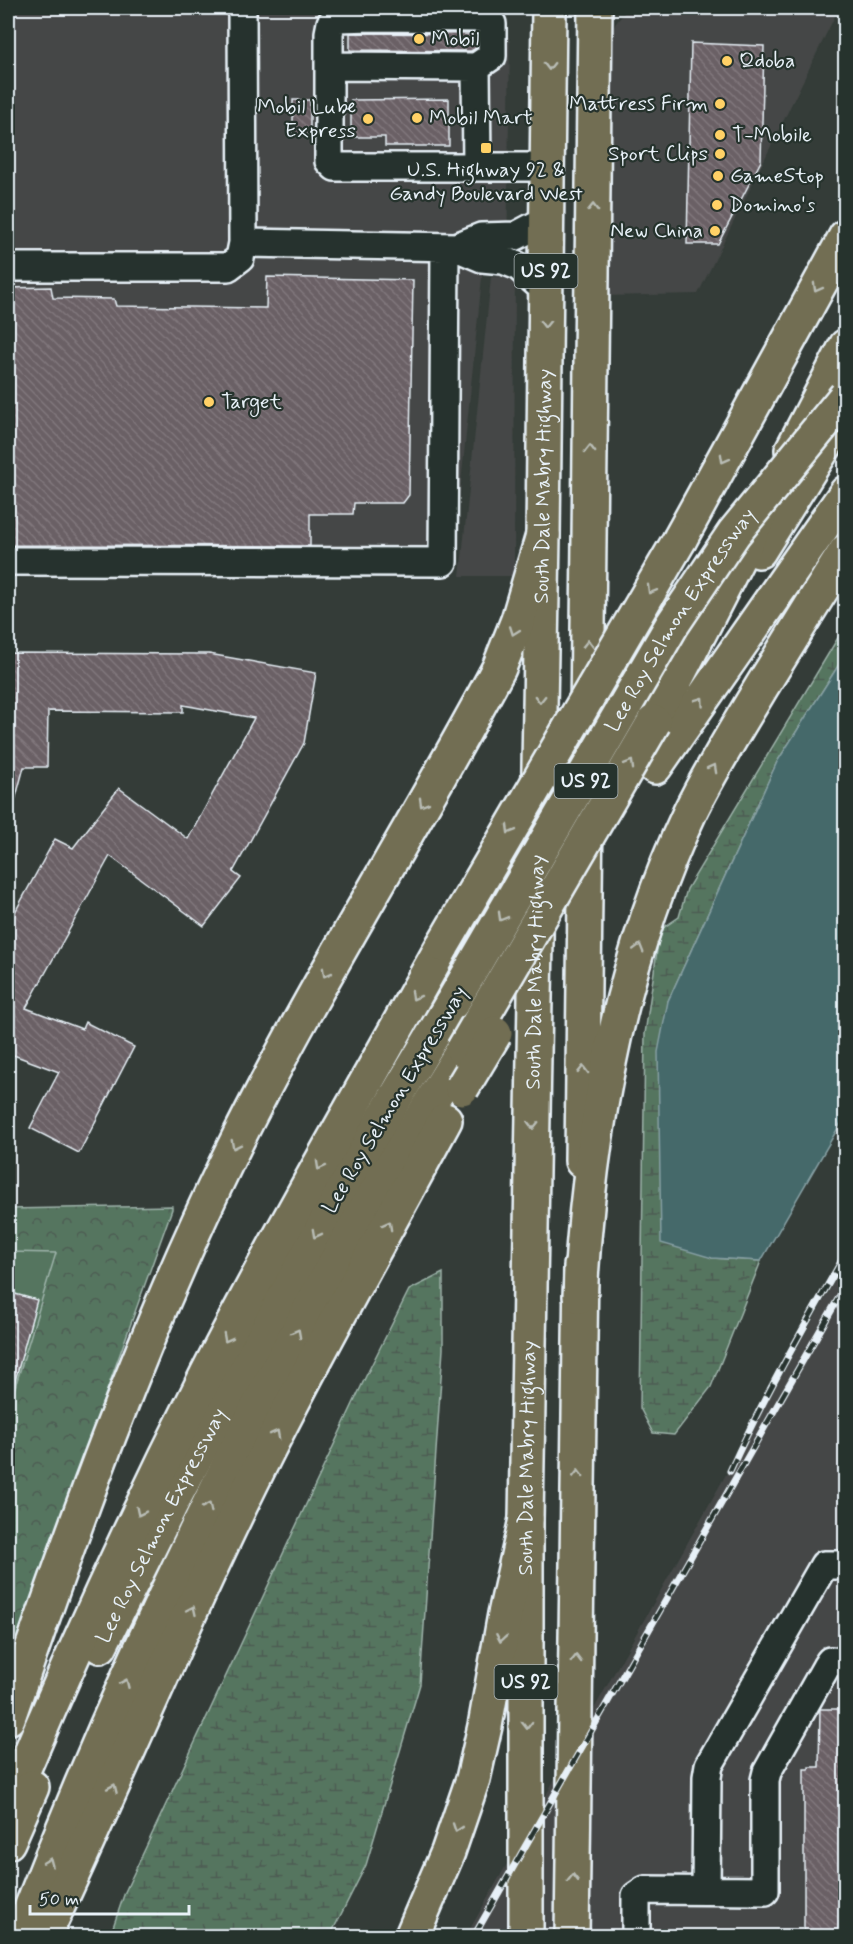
<svg xmlns="http://www.w3.org/2000/svg" width="853" height="1944" font-family="Mynerve,sans-serif">
<defs>
<pattern id="wetland-marsh" width="20" height="14" patternUnits="userSpaceOnUse" patternTransform="scale(1.5)"><rect width="20" height="14" fill="#55755e"/><path d="M1 5h8M5 5V1M11 12h8M15 12V8" fill="none" stroke="#4d5c53"/></pattern>
<pattern id="park-crowns" width="20" height="18" patternUnits="userSpaceOnUse" patternTransform="scale(1.5)"><rect width="20" height="18" fill="#55755e"/><path d="M2 6a3 3 0 1 1 6 0M12 15a3 3 0 1 1 6 0" fill="none" stroke="#4d5c53"/></pattern>
<pattern id="building-back-hatch" width="6" height="6" patternUnits="userSpaceOnUse" patternTransform="scale(1.5)"><rect width="6" height="6" fill="#6b6065"/><path d="M-1 5l2 2M0 0l6 6M5-1l2 2" fill="none" stroke="#80777c"/></pattern>
</defs>
<rect width="100%" height="100%" fill="#343c38"/>
<filter id="ink" filterUnits="userSpaceOnUse"><feTurbulence type="fractalNoise" baseFrequency=".0167" numOctaves="2"/><feDisplacementMap in="SourceGraphic" scale="12" xChannelSelector="R" yChannelSelector="G"/><feConvolveMatrix kernelMatrix="1 2 1 2 8 2 1 2 1" color-interpolation-filters="sRGB"/></filter>
<g filter="url(#ink)">
<path fill="#444746" d="M8,8H496L510,41L507,266L483,268L452,572L8,571Z
M628,8H839L698,294L603,296L606,42L616,23Z
M515,272L514,576H460L491,277L510,276Z
M845,1263V1936H583L586,1723Z
M564,1762L561,1936H536L538,1810Z
M516,1848L515,1936H466Z"/>
<path fill="url(#wetland-marsh)" stroke="#9eb3ab" stroke-width="1.5" d="M845,626V655L777,762L668,1001L712,1258L761,1261L711,1387L674,1435L653,1433L640,1408L645,1034L660,930L679,917L687,889Z
M443,1273V1349L420,1684L366,1865L330,1936H110L125,1892L366,1376L409,1290Z"/>
<path fill="url(#park-crowns)" stroke="#9eb3ab" stroke-width="1.5" d="M172,1206V1209L8,1666V1209Z"/>
<path fill="#55755e" stroke="#9eb3ab" stroke-width="1.5" d="M8,1252L56,1253L8,1410Z"/>
<path fill="#45696b" stroke="#869fa3" stroke-width="1.5" d="M845,655V1116L761,1261L712,1258L661,1243L658,1052L668,1001L777,762Z"/>
<path fill="url(#building-back-hatch)" stroke="#e8f1f8" stroke-width="1.5" d="M350,33L476,34V48L471,51L350,50Z
M691,43L764,46L761,161L718,244H687Z
M449,99V146H385V137H351V100Z
M293,100H310V135H293Z
M267,277L413,280L409,495L403,503H354L353,514H310V546L8,545V288L51,287L53,298L114,299L116,306L266,308Z
M8,653L209,654L316,673L304,743L233,872L241,878L204,926L110,856L26,1008L82,1029L85,1022L134,1047L79,1153L30,1128L59,1072L8,1053V925L55,839L73,848L119,788L188,839L254,718L183,705V712L48,711L47,767H24L13,808L8,807Z
M8,1292L37,1300L13,1388L8,1387Z
M820,1709H846V1936H804V1769H809V1767H819Z"/>
<g fill="none" stroke-linecap="round" stroke-linejoin="round">
<g stroke="#e8f1f8" stroke-width="32">
<path id="minor" d="M242,8L243,243
M374,8V17L338,18L331,23L329,33V161L335,167H547
M374,17L485,18L492,24V56L476,67
M330,66L476,67L477,166
M456,247L481,237L516,236L546,220
M8,267H228L240,258L243,243L456,247L482,258L503,260L518,266L546,291
M8,561L443,562L445,247
M706,1890L707,1777L709,1765L824,1565H846
M636,1936V1896L645,1890L765,1891V1780L767,1772L826,1667L830,1661L846,1662"/>
</g>
<g stroke="#e8f1f8" stroke-width="38">
<g id="major">
<path d="M582,1161L595,8"/>
<path id="s1" d="M526,1936V1519L543,535L549,8"/>
<path d="M572,1936L581,1266"/>
</g>
</g>
<g stroke="#e8f1f8" stroke-width="38">
<g id="highway">
<path d="M792,450L846,346"/>
<path d="M680,539L846,236"/>
<path d="M759,551L841,420"/>
<path d="M654,722L760,515"/>
<path d="M655,767L846,493"/>
<path d="M580,1296C589,1131 619,963 690,812C711,769 737,728 762,686C790,641 817,596 846,551"/>
<path id="s2" d="M100,1646L173,1500L332,1204L452,1003"/>
<path d="M8,1718C73,1528 140,1340 228,1159C310,991 411,833 499,668L518,620L543,535"/>
<path d="M8,1806C69,1660 135,1516 207,1374C281,1229 364,1088 443,945"/>
<path d="M8,1842L32,1787"/>
<path d="M20,1936C110,1704 216,1477 337,1259C376,1188 421,1120 463,1050"/>
<path d="M44,1936C120,1775 187,1610 268,1450C324,1339 386,1230 445,1120"/>
<path d="M412,1936L448,1852L473,1779L485,1726L505,1614L526,1519"/>
</g>
</g>
<use href="#minor" stroke="#26332d" stroke-width="27"/>
<use href="#major" stroke="#726e52" stroke-width="33"/>
<use href="#highway" stroke="#726e52" stroke-width="33"/>
<g stroke="#e8f1f8" stroke-width="7">
<path id="rail" d="M730,1471C764,1396 805,1325 846,1253
M474,1936L846,1285"/>
</g>
<use href="#rail" stroke="#26332d" stroke-width="4.5" stroke-dasharray="14" stroke-linecap="butt"/>
<g stroke="#e8f1f8" stroke-width="38" stroke-linecap="butt">
<g id="highway-bridge">
<path d="M443,945L680,539"/>
<path id="s3" d="M452,1003L672,625L734,533L846,396"/>
<path d="M463,1050L654,722"/>
<path d="M462,1088L495,1033"/>
</g>
</g>
<use href="#highway-bridge" stroke="#726e52" stroke-width="33"/>
</g>
<defs><path id="oneway-chevron" d="M-2-3.5L2.5 0L-2 3.5" fill="none" stroke-width="1.6" stroke-linecap="round" stroke-linejoin="round" transform="scale(1.5)"/></defs>
<g stroke="#b9bdb6">
<use href="#oneway-chevron" transform="translate(549 66) rotate(91)"/>
<use href="#oneway-chevron" transform="translate(593 208) rotate(-89)"/>
<use href="#oneway-chevron" transform="translate(817 288) rotate(119)"/>
<use href="#oneway-chevron" transform="translate(545 324) rotate(91)"/>
<use href="#oneway-chevron" transform="translate(590 449) rotate(-89)"/>
<use href="#oneway-chevron" transform="translate(724 459) rotate(119)"/>
<use href="#oneway-chevron" transform="translate(651 590) rotate(120)"/>
<use href="#oneway-chevron" transform="translate(514 631) rotate(110)"/>
<use href="#oneway-chevron" transform="translate(588 644) rotate(-89)"/>
<use href="#oneway-chevron" transform="translate(540 699) rotate(91)"/>
<use href="#oneway-chevron" transform="translate(700 701) rotate(-55)"/>
<use href="#oneway-chevron" transform="translate(630 764) rotate(-60)"/>
<use href="#oneway-chevron" transform="translate(713 768) rotate(-61)"/>
<use href="#oneway-chevron" transform="translate(423 803) rotate(120)"/>
<use href="#oneway-chevron" transform="translate(510 830) rotate(120)"/>
<use href="#oneway-chevron" transform="translate(502 917) rotate(120)"/>
<use href="#oneway-chevron" transform="translate(639 948) rotate(-74)"/>
<use href="#oneway-chevron" transform="translate(326 973) rotate(119)"/>
<use href="#oneway-chevron" transform="translate(415 996) rotate(119)"/>
<use href="#oneway-chevron" transform="translate(583 1070) rotate(-89)"/>
<use href="#oneway-chevron" transform="translate(533 1125) rotate(91)"/>
<use href="#oneway-chevron" transform="translate(235 1145) rotate(117)"/>
<use href="#oneway-chevron" transform="translate(320 1166) rotate(119)"/>
<use href="#oneway-chevron" transform="translate(388 1225) rotate(-61)"/>
<use href="#oneway-chevron" transform="translate(316 1234) rotate(118)"/>
<use href="#oneway-chevron" transform="translate(297 1333) rotate(-62)"/>
<use href="#oneway-chevron" transform="translate(227 1338) rotate(118)"/>
<use href="#oneway-chevron" transform="translate(276 1434) rotate(-62)"/>
<use href="#oneway-chevron" transform="translate(578 1474) rotate(-89)"/>
<use href="#oneway-chevron" transform="translate(208 1507) rotate(-64)"/>
<use href="#oneway-chevron" transform="translate(140 1512) rotate(116)"/>
<use href="#oneway-chevron" transform="translate(192 1610) rotate(-65)"/>
<use href="#oneway-chevron" transform="translate(501 1638) rotate(100)"/>
<use href="#oneway-chevron" transform="translate(576 1659) rotate(-89)"/>
<use href="#oneway-chevron" transform="translate(125 1683) rotate(-66)"/>
<use href="#oneway-chevron" transform="translate(527 1725) rotate(90)"/>
<use href="#oneway-chevron" transform="translate(113 1788) rotate(-66)"/>
<use href="#oneway-chevron" transform="translate(457 1828) rotate(109)"/>
<use href="#oneway-chevron" transform="translate(49 1862) rotate(-67)"/>
<use href="#oneway-chevron" transform="translate(573 1878) rotate(-89)"/>
</g>
</g>
<g fill="#ffd166" stroke="#26332d" stroke-width="2">
<circle cx="419" cy="39" r="6"/>
<circle cx="727" cy="61" r="6"/>
<circle cx="720" cy="104" r="6"/>
<circle cx="417" cy="118" r="6"/>
<circle cx="368" cy="119" r="6"/>
<circle cx="720" cy="135" r="6"/>
<rect x="480" y="142" width="12" height="12" rx="3"/>
<circle cx="720" cy="154" r="6"/>
<circle cx="718" cy="176" r="6"/>
<circle cx="717" cy="205" r="6"/>
<circle cx="715" cy="231" r="6"/>
<circle cx="209" cy="402" r="6"/>
</g>
<g text-anchor="middle" dominant-baseline="central" stroke-width="4.5" stroke-linejoin="round" paint-order="stroke">
<g fill="#26332d" stroke="#aeb8bb" stroke-width="1.5">
<rect x="514.5" y="254" width="63" height="34" rx="4.5"/>
<rect x="554.5" y="764" width="63" height="34" rx="4.5"/>
<rect x="494.5" y="1665" width="63" height="34" rx="4.5"/>
</g>
<g font-size="20" font-weight="bold" fill="#e8f1f8">
<text x="546" y="271">US 92</text>
<text x="586" y="781">US 92</text>
<text x="526" y="1682">US 92</text>
</g>
<g font-size="21" fill="#e8f1f8" stroke="#26332d" text-anchor="start">
<text x="431" y="39">Mobil</text>
<text x="739" y="61">Qdoba</text>
<text x="708" y="104" text-anchor="end">Mattress Firm</text>
<text x="356" y="107" text-anchor="end">Mobil Lube<tspan x="356" dy="24">Express</tspan></text>
<text x="429" y="118">Mobil Mart</text>
<text x="732" y="135">T-Mobile</text>
<text x="708" y="154" text-anchor="end">Sport Clips</text>
<text x="486" y="170" text-anchor="middle">U.S. Highway 92 &amp;<tspan x="486" dy="24">Gandy Boulevard West</tspan></text>
<text x="730" y="176">GameStop</text>
<text x="729" y="205">Domino's</text>
<text x="703" y="231" text-anchor="end">New China</text>
<text x="221" y="402">Target</text>
</g>
<g font-size="21" fill="#e8f1f8" stroke="#26332d">
<text stroke="none"><textPath href="#s1" startOffset="1450">South Dale Mabry Highway</textPath></text>
<text stroke="none"><textPath href="#s3" startOffset="446">Lee Roy Selmon Expressway</textPath></text>
<text stroke="none"><textPath href="#s1" startOffset="964">South Dale Mabry Highway</textPath></text>
<text transform="translate(395 1100) rotate(-59)">Lee Roy Selmon Expressway</text>
<text stroke="none"><textPath href="#s1" startOffset="478">South Dale Mabry Highway</textPath></text>
<text stroke="none"><textPath href="#s2" startOffset="135">Lee Roy Selmon Expressway</textPath></text>
</g>
</g>
<rect width="853" height="1944" fill="none" stroke="#26332d" stroke-width="30"/>
<rect x="15" y="15" width="823" height="1914" fill="none" stroke="#e8f1f8" stroke-width="2" filter="url(#ink)"/>
<path d="M30 1905v9h159v-9" fill="none" stroke="#e8f1f8" stroke-width="3"/>
<text x="39" y="1905" font-size="18" fill="#e8f1f8" stroke="#26332d" stroke-width="4.5" paint-order="stroke">50 m</text>
</svg>
